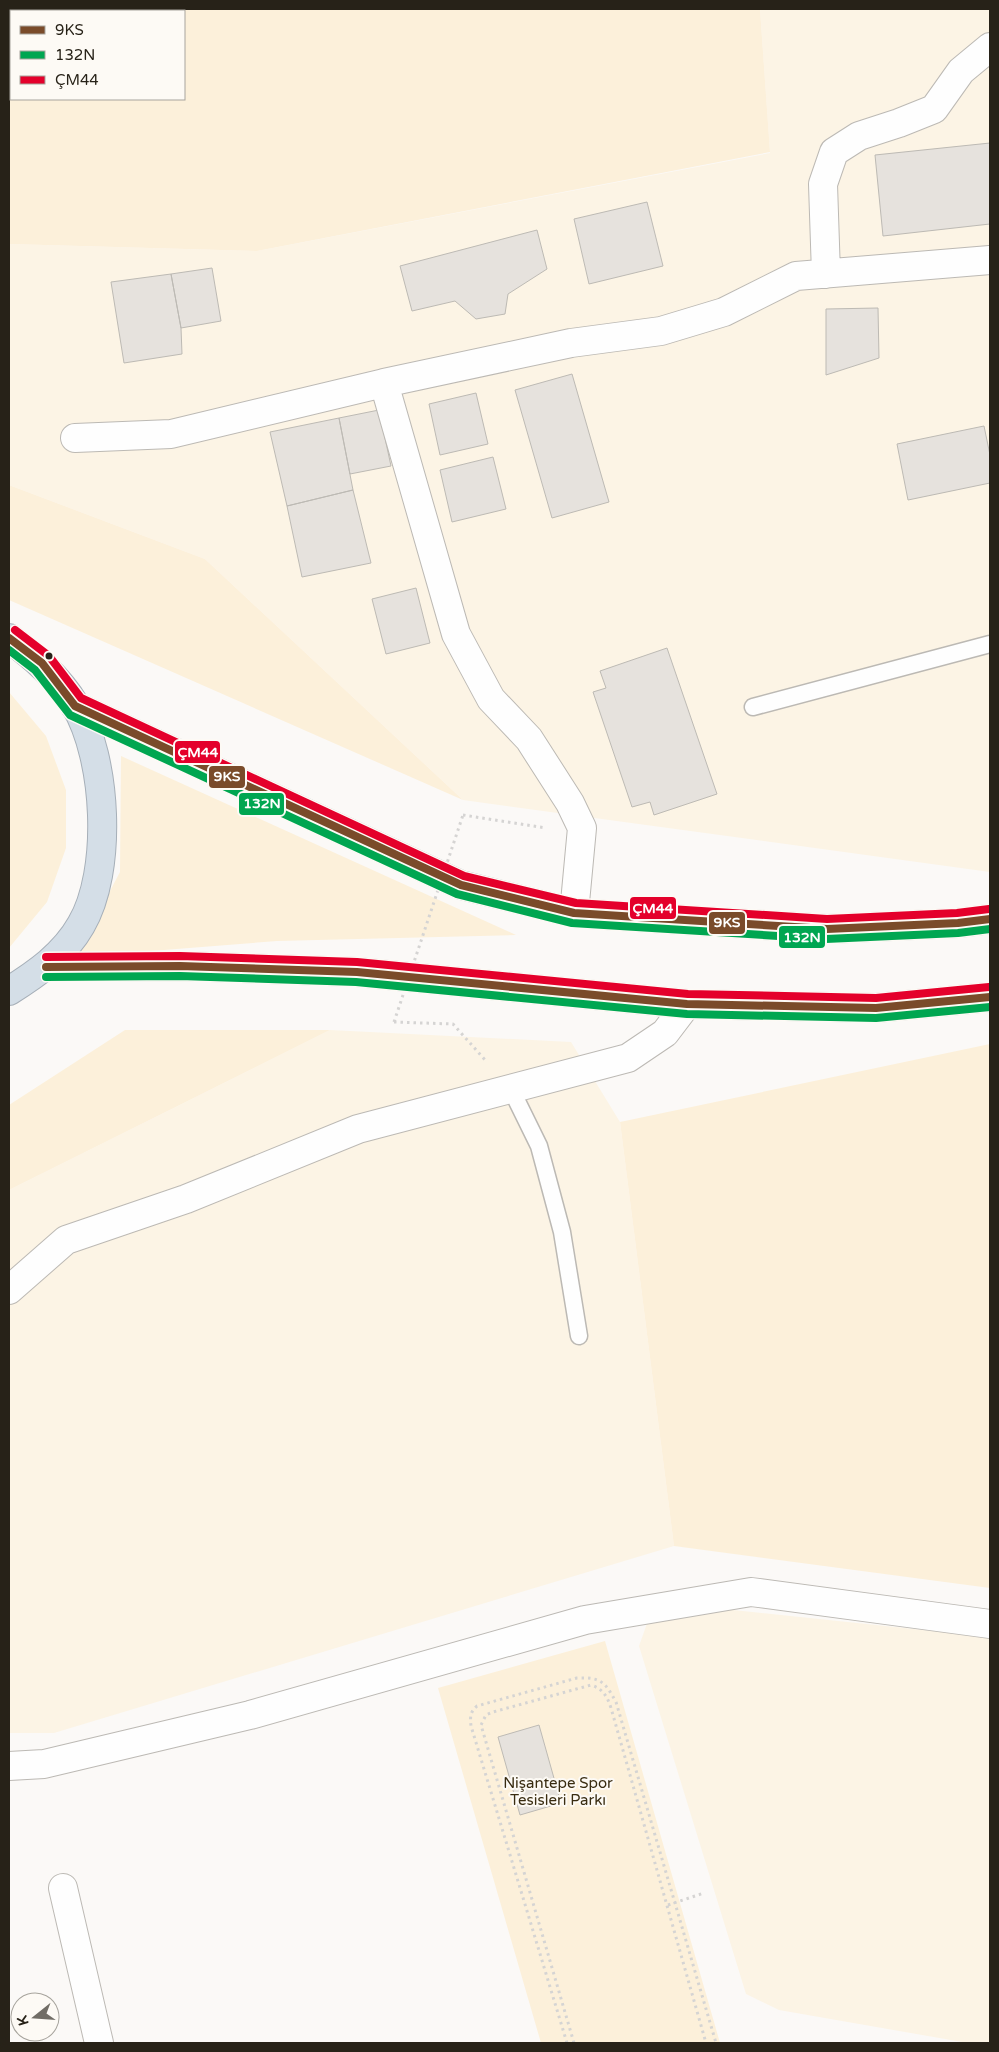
<svg xmlns="http://www.w3.org/2000/svg" width="999" height="2052" font-family="'Varela Round',sans-serif">
<rect width="100%" height="100%" fill="#fbf9f7"/>
<path fill="#fcf4e5" d="M760,9H990V872L463,800L205,559L9,485V244L257,251L770,153Z
M330,1030L571,1042L620,1122L674,1546L54,1733H9V1190Z
M705,1607L990,1637V2043H968L779,2010L746,1994L639,1646L650,1615Z"/>
<path fill="#fcf0da" fill-rule="evenodd" d="M9,9H760L770,152L257,251L9,244ZM11,11H184V99H11Z
M9,485L205,559L463,800L9,600Z
M9,692L46,736L66,790V848L47,902L9,948Z
M121,756L516,935L277,941L75,957L120,872Z
M125,1030H330L9,1190V1105Z
M990,1044V1588L674,1546L620,1122Z
M605,1641L720,2043H541L438,1688Z"/>
<path fill="#e6e2dd" stroke="#bdbab4" d="M990,143V224L883,236L875,155Z
M647,202L663,266L589,284L574,219Z
M537,230L547,269L508,294L505,314L476,319L455,301L412,311L400,266Z
M212,268L221,321L181,328L171,274Z
M171,274L181,328L182,354L124,363L111,282Z
M878,308L879,358L826,375V309Z
M572,374L609,502L552,518L515,390Z
M476,393L488,444L440,455L429,404Z
M379,410L391,466L350,474L339,418Z
M339,418L353,490L287,506L270,432Z
M984,426L990,455V483L908,500L897,444Z
M493,457L506,509L452,522L440,470Z
M353,490L371,563L302,577L287,506Z
M416,588L430,643L386,654L372,599Z
M667,648L717,794L654,815L650,802L632,807L593,692L606,688L600,671Z
M539,1725L561,1803L520,1815L498,1737Z"/>
<g fill="none" stroke-linecap="round" stroke-linejoin="round">
<g stroke="#bcb9b4" stroke-width="19">
<path id="lane" d="M753,707L990,644
M511,1089L539,1146L562,1232L579,1336"/>
</g>
<g stroke="#bcb9b4" stroke-width="30">
<path id="street" d="M826,274L823,184L834,152L859,136L899,123L934,109L961,71L990,47
M75,438L171,434L384,383
M574,913L582,828L570,803L529,739L491,699L456,634L384,383L571,343L661,331L724,312L796,276L990,260
M9,1290L66,1240L186,1199L358,1129L628,1058L665,1033L687,1004
M9,1766L44,1764L250,1715L585,1620L751,1592L990,1624
M63,1888L99,2043"/>
</g>
<g stroke="#a6afb8" stroke-width="30">
<path id="highway" d="M9,638C34,657 58,677 75,705C107,758 113,871 81,925C64,955 36,974 9,991
M75,706L461,885L574,913L827,929L958,923L990,919
M46,967L180,966L357,972L687,1004L876,1008L990,997"/>
</g>
<path stroke="#d5d4d3" stroke-width="3" stroke-dasharray="2.5 4" stroke-linecap="butt" d="M463,815L546,828
M394,1022L453,1024L486,1061
M668,1905L704,1893
M567,2043L471,1726C470,1717 470,1712 477,1706L577,1678C601,1677 605,1682 616,1702L716,2043
M574,2043L481,1725L486,1715L493,1712L591,1685C603,1689 607,1696 611,1708L706,2043"/>
<use href="#lane" stroke="#fefefe" stroke-width="16"/>
<use href="#street" stroke="#fefefe" stroke-width="28"/>
<use href="#highway" stroke="#d4dee7" stroke-width="28"/>
<path stroke="#d5d4d3" stroke-width="3" stroke-dasharray="2.5 4" stroke-linecap="butt" d="M394,1022L463,815"/>
<g stroke="#fdfaf5" stroke-width="11">
<path id="bus-1" d="M9,638L42,663L75,706L461,885L574,913L827,929L958,923L990,919
M46,967L180,966L357,972L687,1004L876,1008L990,997"/>
</g>
<g stroke="#fdfaf5" stroke-width="11">
<path id="bus-2" d="M9,650L35,670L70,715L457,894L572,923L826,939L958,933L990,929
M46,977L180,976L356,982L687,1014L876,1018L990,1007"/>
</g>
<g stroke="#fdfaf5" stroke-width="11">
<path id="bus-3" d="M15,630L49,656L81,698L464,876L576,903L827,919L957,913L989,909
M46,957L180,956L357,962L688,994L876,998L989,987"/>
</g>
<use href="#bus-1" stroke="#7a4b2a" stroke-width="8"/>
<use href="#bus-2" stroke="#00a651" stroke-width="8"/>
<use href="#bus-3" stroke="#e4002b" stroke-width="8"/>
</g>
<circle fill="#272218" stroke="#fdfaf5" stroke-width="2" cx="49" cy="656" r="4.5"/>
<g text-anchor="middle" dominant-baseline="central" stroke-width="4" stroke-linejoin="round" paint-order="stroke">
<g font-size="15" fill="#392c11" stroke="#fdfaf5">
<text x="558" y="1783">Nişantepe Spor<tspan x="558" dy="17">Tesisleri Parkı</tspan></text>
</g>
</g>
<g stroke="#fdfaf5" stroke-width="2">
<rect x="174" y="740" width="47" height="24" rx="5" fill="#e4002b"/>
<rect x="208" y="765" width="38" height="24" rx="5" fill="#7a4b2a"/>
<rect x="238" y="792" width="47" height="24" rx="5" fill="#00a651"/>
<rect x="629" y="896" width="48" height="24" rx="5" fill="#e4002b"/>
<rect x="708" y="911" width="38" height="24" rx="5" fill="#7a4b2a"/>
<rect x="778" y="925" width="48" height="24" rx="5" fill="#00a651"/>
</g>
<g font-size="14" text-anchor="middle" font-weight="bold" fill="#fff">
<text x="198" y="757">ÇM44</text>
<text x="227" y="781">9KS</text>
<text x="262" y="808">132N</text>
<text x="653" y="913">ÇM44</text>
<text x="727" y="927">9KS</text>
<text x="802" y="942">132N</text>
</g>
<rect width="999" height="2052" fill="none" stroke="#272218" stroke-width="20"/>
<rect x="10" y="10" width="175" height="90" fill="#fdfaf5" stroke="#a7a49d"/>
<rect x="20" y="26" width="25" height="8" fill="#7a4b2a" stroke="#a7a49d"/>
<text x="55" y="35" font-size="15" fill="#272218">9KS</text>
<rect x="20" y="51" width="25" height="8" fill="#00a651" stroke="#a7a49d"/>
<text x="55" y="60" font-size="15" fill="#272218">132N</text>
<rect x="20" y="76" width="25" height="8" fill="#e4002b" stroke="#a7a49d"/>
<text x="55" y="85" font-size="15" fill="#272218">ÇM44</text>
<g transform="translate(35 2017) rotate(253)"><circle r="24" fill="#fdfaf5" stroke="#a7a49d"/>
<path d="M0-4L9 19L0 12L-9 19Z" fill="#716d66"/>
<text y="-8" font-size="14" font-weight="bold" text-anchor="middle" fill="#272218">K</text>
</g>
</svg>
